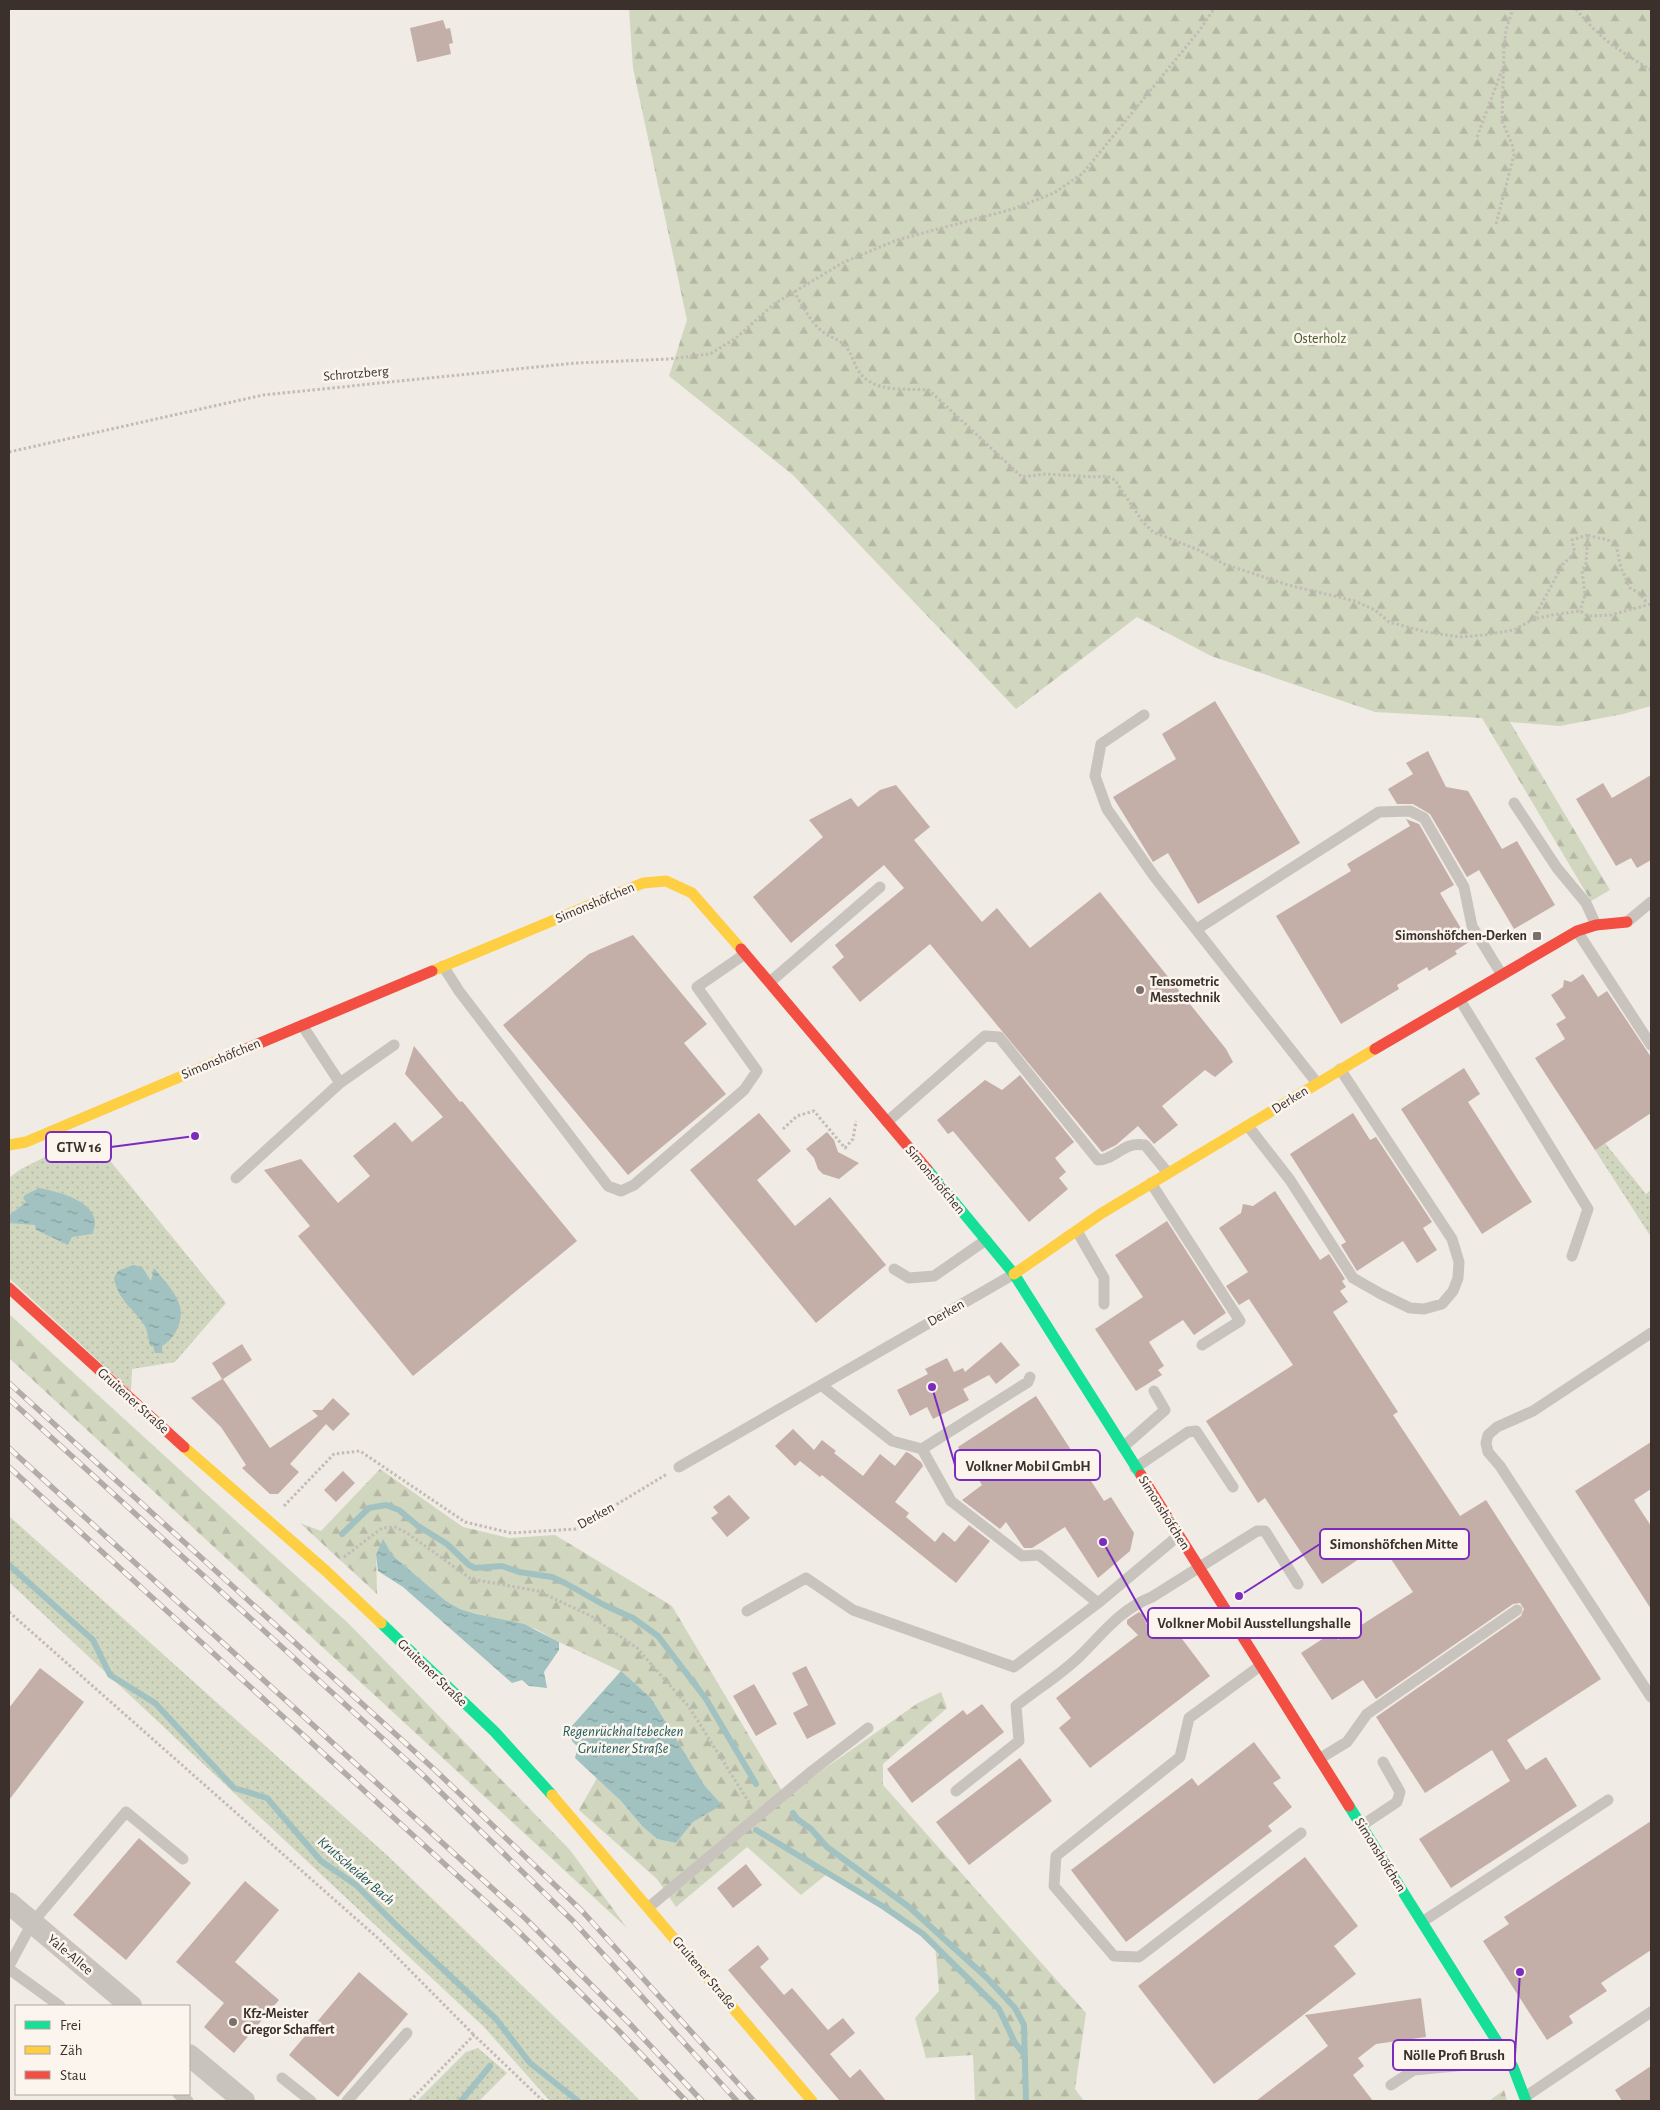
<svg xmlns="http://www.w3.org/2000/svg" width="1660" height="2110" font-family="'Alegreya Sans',sans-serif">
<defs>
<pattern id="grass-dots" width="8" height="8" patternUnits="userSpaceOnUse" patternTransform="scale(1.25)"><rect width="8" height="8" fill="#d1d6bf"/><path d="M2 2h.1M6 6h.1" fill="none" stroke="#b4b8a4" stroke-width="1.8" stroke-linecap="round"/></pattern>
<pattern id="forest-firs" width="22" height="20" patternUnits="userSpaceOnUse" patternTransform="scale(1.25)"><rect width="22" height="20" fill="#d1d6bf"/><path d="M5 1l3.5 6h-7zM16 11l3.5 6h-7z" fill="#b4b8a4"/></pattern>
<pattern id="water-ripples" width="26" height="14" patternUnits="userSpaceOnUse" patternTransform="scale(1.25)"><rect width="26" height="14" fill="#a1c2c1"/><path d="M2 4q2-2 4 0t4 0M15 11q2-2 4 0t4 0" fill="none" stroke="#849e9d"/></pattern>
</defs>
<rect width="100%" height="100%" fill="#f0ebe5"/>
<path fill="url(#grass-dots)" d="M89,1135L226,1303L175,1362L132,1369L131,1391L9,1278V1178L21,1169Z
M1605,1143L1646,1194L1651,1190V1237L1595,1150Z
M9,1516L389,1857L620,2080L640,2101H550L484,2027L9,1582Z
M478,2048L507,2073L479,2101H417L466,2052Z"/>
<path fill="url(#forest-firs)" d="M629,9H1651V706L1623,714L1560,726L1510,722L1610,890L1591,901L1482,718L1375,712L1211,656L1137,617L1016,709L793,475L669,376L687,320L633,68Z
M9,1314L349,1624L570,1850L627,1928L9,1358Z
M380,1469L463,1527L509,1538L555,1535L672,1606L786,1798L817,1774L918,1703L941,1692L947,1708L883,1764V1785L1086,2013L1075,2089L1084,2101H975L973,2055L926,2058L915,2018L939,1991L935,1944L899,1914L827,1874L801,1895L747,1847L676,1907L657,1879L579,1810L597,1778L621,1801L642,1826L657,1839L676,1843L693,1822L721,1805L705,1786L651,1698L620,1671L559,1642L536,1629L460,1609L446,1601L392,1555H376L377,1594L300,1523L321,1531Z
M1504,2090L1507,2101H1489Z"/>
<path fill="url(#water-ripples)" d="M39,1188C59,1192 107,1203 92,1234L72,1237L68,1245L36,1230L35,1225L9,1223L10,1215L26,1202L23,1198L25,1195Z
M133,1265L142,1267L151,1281L154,1268C162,1278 173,1289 178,1301C186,1317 176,1338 162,1346V1353H155L153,1346H150C148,1338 148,1330 143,1323C132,1308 117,1298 114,1278L118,1271Z
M383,1539L392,1555L446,1601L460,1609L477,1614L524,1624L559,1642V1650L544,1672L547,1688L529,1686L522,1680L512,1683L403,1587L378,1571L376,1555Z
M621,1671L651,1698L705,1786L722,1805L693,1822L676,1843L657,1839L642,1826L621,1801L575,1758L578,1747L572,1741L570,1728Z"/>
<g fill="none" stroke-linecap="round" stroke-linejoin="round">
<path stroke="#a1c2c1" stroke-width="6" d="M342,1534L369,1508L386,1505L399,1510L418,1526L447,1544L469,1565L475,1568L502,1566L519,1572L552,1577L565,1583L604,1605L633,1618L658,1636L706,1699L756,1784
M9,1565L93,1640L110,1675L155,1703L234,1788L267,1798L321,1861L356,1885L396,1925L496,2019L530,2063L578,2101
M793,1813L797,1819L811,1829L827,1847L909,1907L987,1978L1015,2008L1024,2025L1026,2101
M756,1830L884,1907L923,1934L999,2009L1015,2043L1024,2054
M461,2101L490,2066"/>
</g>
<path fill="#c3afa7" d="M443,20L446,29L450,28L453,43L449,44L451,54L417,62L410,28Z
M1215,701L1300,843L1198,904L1168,853L1153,862L1113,797L1176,759L1162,734Z
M1428,751L1446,787L1468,791L1502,849L1517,841L1555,905L1514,929L1479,870L1467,877L1430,814L1413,804H1397L1388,789L1413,774L1406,763Z
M1651,775V860L1637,868L1631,858L1616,866L1576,799L1603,783L1612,798Z
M896,785L930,827L914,840L982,922L997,908L1030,948L1100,892L1226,1049L1233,1062L1215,1077L1205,1070L1162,1106L1178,1125L1154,1144L1138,1126L1116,1145L1102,1152L930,944L860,1002L832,967L844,957L835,945L904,888L884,865L791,943L753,897L823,837L809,820L851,798L858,807L880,790Z
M1406,819L1419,824L1454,885L1440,893L1469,942L1455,951L1457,954L1429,971L1427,967L1397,985L1399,989L1341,1024L1276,916L1351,871L1347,864L1410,826Z
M633,935L707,1024L684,1043L726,1094L628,1175L503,1025L589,954Z
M1583,974L1598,997L1607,991L1651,1057V1113L1595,1150L1535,1058L1565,1039L1556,1024L1566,1018L1551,995L1563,987L1564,980L1571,982Z
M414,1046L460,1102L462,1101L577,1241L413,1376L298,1236L310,1226L264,1170L301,1159L338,1203L370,1176L353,1156L395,1122L412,1142L443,1117L405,1074Z
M1464,1068L1480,1094L1468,1102L1532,1202L1482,1234L1401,1109Z
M1020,1075L1074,1142L1055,1158L1066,1172L1059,1178L1068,1189L1029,1222L953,1131L948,1134L937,1120L985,1080L1002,1090Z
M759,1113L791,1151L757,1180L795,1226L830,1197L886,1265L816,1323L690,1170Z
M1353,1113L1370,1140L1376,1137L1432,1222L1423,1228L1437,1250L1417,1263L1403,1241L1357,1271L1341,1245L1346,1242L1290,1154Z
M827,1132L834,1140L838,1152L859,1163L839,1179L823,1174L818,1169L814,1158L806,1149Z
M1275,1191L1320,1260L1329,1254L1345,1279L1342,1281L1346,1287L1340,1291L1348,1302L1333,1312L1398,1412L1393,1415L1460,1516L1486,1500L1601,1679L1507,1740L1526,1770L1546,1757L1577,1806L1451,1888L1419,1839L1510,1781L1492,1750L1425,1793L1376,1717L1521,1616L1524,1609L1520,1603L1513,1604L1376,1699L1363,1680L1332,1700L1301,1653L1333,1632L1338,1640L1413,1592L1381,1544L1322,1584L1265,1498L1258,1503L1206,1421L1293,1365L1249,1299L1239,1305L1226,1286L1248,1272L1219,1228L1241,1213L1243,1204L1253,1206Z
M1167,1221L1226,1313L1194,1335L1183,1320L1149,1342L1164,1366L1158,1370L1162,1375L1136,1391L1095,1329L1143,1297L1115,1255Z
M1001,1342L1020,1365L996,1384L989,1375L963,1389L969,1400L933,1419L927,1407L910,1416L897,1390L928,1374L925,1369L947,1358L954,1372L963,1368L965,1372Z
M242,1344L252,1360L223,1379L270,1448L318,1416L312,1410H322L333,1398L350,1414L333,1431L326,1424L290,1464L299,1472L278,1494H270L242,1468L246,1465L221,1427L191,1398L222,1379L212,1363Z
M1036,1396L1104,1501L1111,1497L1134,1533L1130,1551L1098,1578L1065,1527L1032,1548H1024L1006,1522L1000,1529L962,1500L982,1485L958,1447Z
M793,1429L814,1450L822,1440L836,1451L834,1453L863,1476L880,1454L895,1466L906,1452L909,1453L921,1462L923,1466L895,1502L909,1513L906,1517L935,1542L943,1532L955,1542L969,1525L990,1541L956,1583L822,1475L820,1477L800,1461L795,1466L775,1446Z
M1651,1442V1489L1634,1500L1651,1526V1609L1575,1491Z
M343,1471L355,1483L336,1502L324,1490Z
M729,1495L750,1518L727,1537L711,1518L718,1513L713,1507Z
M1139,1612L1142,1614L1148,1627L1164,1615L1210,1676L1090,1768L1059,1728L1071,1718L1056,1698L1138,1635L1127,1624V1620Z
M806,1666L836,1724L807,1739L793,1713L808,1705L792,1673Z
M40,1668L84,1702L9,1800V1708Z
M754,1684L777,1724L756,1736L733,1696Z
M982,1704L1004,1732L912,1803L887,1769L963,1710L967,1715Z
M1254,1742L1281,1778L1273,1783L1292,1807L1268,1826L1272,1831L1126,1942L1071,1870L1192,1778L1198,1786Z
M1020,1758L1052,1801L969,1865L936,1822Z
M1651,1821V1950L1601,1983L1607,1991L1569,2016L1573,2023L1547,2040L1483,1941L1509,1924L1504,1917Z
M139,1838L191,1883L126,1960L73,1915Z
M1305,1857L1358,1926L1334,1946L1356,1974L1214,2084L1138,1986Z
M746,1864L762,1885L733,1908L717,1888Z
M245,1881L279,1910L235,1962L279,2000L234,2053L204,2027L224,2003L176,1962Z
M758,1945L769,1959L760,1967L784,1995L792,1988L828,2030L843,2018L855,2033L830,2054L850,2078L860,2069L886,2101H840L728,1970Z
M359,1972L408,2014L338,2097L289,2055Z
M1421,1998L1426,2037L1376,2044L1358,2058L1364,2066L1353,2075L1373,2101H1256L1328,2046L1305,2015Z
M1651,2066V2101H1622L1615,2090Z"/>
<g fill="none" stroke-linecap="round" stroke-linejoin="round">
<path stroke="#c2bbb6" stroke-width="3" stroke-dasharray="2.5 2.5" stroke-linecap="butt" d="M1576,9C1600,39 1618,50 1651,70
M1477,137L1502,70
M1496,224L1514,155L1512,144L1502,121L1504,47L1506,30L1513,9
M794,291C802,305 810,322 823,332C830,338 838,338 845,346C852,353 853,362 858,370C872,394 907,388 929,390L1022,477L1045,474L1096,477L1107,476L1115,480L1142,521L1153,532L1201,551L1224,564L1288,585L1355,601L1375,610L1389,622L1426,632L1460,637L1484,635L1514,630L1534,619L1552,615L1580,611L1588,616L1611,615L1651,604
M9,452L263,395L576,363L669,359L710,354L736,338L774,304L844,262L897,240L1013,209L1054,193L1083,173L1199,31L1214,9
M1588,535C1597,539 1608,538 1616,544L1621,568L1630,588L1639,593L1647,603
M1534,618L1563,564L1575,553L1572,540L1588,535L1586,563L1582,571L1585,595L1580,611
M783,1129L797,1116L814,1111L845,1148L853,1139L856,1121
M284,1506L334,1454L360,1451L465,1522L511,1533L576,1529L667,1474
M344,1557L382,1528L395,1527L407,1533L471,1579L538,1591L591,1616L637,1648L689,1707L750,1804
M9,1612L380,1940L474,2035
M410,2101L474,2035L543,2101"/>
<path stroke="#c9c3be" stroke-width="11" d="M1144,715L1101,744L1095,776L1107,809L1154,876L1317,1083
M1514,803L1557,868L1586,903L1596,925
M1627,922L1651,902
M1197,929L1379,812L1410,811L1424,818L1464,887L1472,926L1502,975
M1577,931L1651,1045
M443,966L459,991L608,1186L621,1191L634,1185L744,1090L757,1071L697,987L745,954
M770,982L880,887
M1460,1000L1588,1209L1572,1256
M340,1083L394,1045
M887,1122L985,1036L999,1037L1098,1160C1118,1159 1122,1141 1145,1145L1168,1173
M1248,1126L1290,1180L1353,1278L1381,1294L1410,1308L1424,1309L1442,1304L1453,1291L1458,1278L1459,1262L1452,1239L1340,1069
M236,1178L340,1083L302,1025
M1151,1183L1240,1321L1202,1345
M1077,1231L1104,1278V1304
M894,1269L909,1278L934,1276L986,1240
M1651,1333L1533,1411L1497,1427L1488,1435L1486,1443L1488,1452L1500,1466L1651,1697
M821,1385L892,1441L922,1449L1028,1382L1030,1377
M1123,1447L1165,1410L1154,1391
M922,1449L951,1501L1022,1556L1039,1555L1098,1603
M679,1467L1014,1274
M1135,1468L1188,1432L1196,1431L1233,1487
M747,1611L806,1578L853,1610L1014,1667L1098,1603L1178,1536
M1260,1666L1189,1718L1180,1757L1056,1856L1054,1886L1114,1956L1139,1957L1301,1833
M1319,1759L1347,1742L1367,1714L1517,1610
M956,1791L1019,1741L1016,1706C1037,1689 1062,1674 1081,1655C1104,1632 1121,1609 1152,1597L1257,1531H1265L1298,1584
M1361,1826L1397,1802L1400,1792L1383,1762
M649,1907L812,1771L868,1728
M1422,1922L1608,1800
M9,1966L32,1923L126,1812L183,1859
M9,1969L60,2006
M282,2078L311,2101
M1391,2085L1414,2070L1466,2065L1498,2043
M178,2094L188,2101
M1525,2097L1651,2012
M347,2101L407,2033"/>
<path stroke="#c9c3be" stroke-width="22" d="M9,1903L131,2006
M189,2055L244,2101"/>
<path stroke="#16e098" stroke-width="11" d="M927,1169L1014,1274L1141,1475
M381,1623L495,1732L552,1795
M1349,1806L1513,2067L1526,2101"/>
<path stroke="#ffcf43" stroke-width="11" d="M432,971L643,883L666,881L692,893L741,949
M9,1145L26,1142L248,1048
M1014,1274L1102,1213L1375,1049
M184,1447L326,1571L381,1623
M552,1795L812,2101"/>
<path stroke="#f24e42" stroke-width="11" d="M741,949L927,1169
M248,1048L432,971
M1375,1049L1577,931L1596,925L1627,922
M9,1288L184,1447
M1141,1475L1349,1806"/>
<g stroke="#b1aca8" stroke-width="5.5">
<path id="rail" d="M9,1383L435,1770L582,1911L754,2101
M9,1399L425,1777L573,1921L737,2101
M9,1448L526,1919L630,2024L702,2101
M9,1467L517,1930L619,2031L686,2101"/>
</g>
<use href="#rail" stroke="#fbf5ee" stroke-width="4" stroke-dasharray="11" stroke-linecap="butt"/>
</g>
<g fill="#7a716c" stroke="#fbf5ee" stroke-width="2">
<rect x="1532" y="931" width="10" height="10" rx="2.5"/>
<circle cx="1140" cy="990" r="5"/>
<circle cx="233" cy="2022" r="5"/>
</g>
<g text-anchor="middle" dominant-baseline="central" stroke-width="5" stroke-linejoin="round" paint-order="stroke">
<g font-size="14" fill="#4a5a2e" stroke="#fbf5ee">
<text x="1320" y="339">Osterholz</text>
</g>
<g font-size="14" fill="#3b302b" stroke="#fbf5ee">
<text transform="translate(356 374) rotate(-5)">Schrotzberg</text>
<text transform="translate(595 903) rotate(-23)">Simonshöfchen</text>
<text transform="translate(221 1059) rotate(-23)">Simonshöfchen</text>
<text transform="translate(1290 1100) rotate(-32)">Derken</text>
<text transform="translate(935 1180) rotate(50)">Simonshöfchen</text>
<text transform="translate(946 1313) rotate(-30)">Derken</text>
<text transform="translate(133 1401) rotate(42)">Gruitener Straße</text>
<text transform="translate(1164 1513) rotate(58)">Simonshöfchen</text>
<text transform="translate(596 1516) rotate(-29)">Derken</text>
<text transform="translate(432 1673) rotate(44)">Gruitener Straße</text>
<text transform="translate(1380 1855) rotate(58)">Simonshöfchen</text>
<text transform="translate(70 1955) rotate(40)">Yale-Allee</text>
<text transform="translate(704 1973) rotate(50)">Gruitener Straße</text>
</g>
<g font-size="14" font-weight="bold" fill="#3b302b" stroke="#fbf5ee" text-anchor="start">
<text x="1527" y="936" text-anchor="end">Simonshöfchen-Derken</text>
<text x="1150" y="982">Tensometric<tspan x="1150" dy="16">Messtechnik</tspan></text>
<text x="243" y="2014">Kfz-Meister<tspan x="243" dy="16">Gregor Schaffert</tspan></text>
</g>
<g font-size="15" font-style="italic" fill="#1f5a5e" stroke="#fbf5ee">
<text x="623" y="1731">Regenrückhaltebecken<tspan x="623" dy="17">Gruitener Straße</tspan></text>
<text transform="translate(356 1871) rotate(41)">Krutscheider Bach</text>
</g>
</g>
<path fill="none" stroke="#7b2cbf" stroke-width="2" d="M195 1136L111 1147M932 1387L955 1465M1239 1596L1320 1544M1103 1542L1148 1623M1520 1972L1515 2055"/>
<g fill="#7b2cbf" stroke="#fbf5ee" stroke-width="2">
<circle cx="195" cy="1136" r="5"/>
<circle cx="932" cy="1387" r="5"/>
<circle cx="1239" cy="1596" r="5"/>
<circle cx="1103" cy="1542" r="5"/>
<circle cx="1520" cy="1972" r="5"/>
</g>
<g fill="#fbf5ee" stroke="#7b2cbf" stroke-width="2">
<rect x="46" y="1132" width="65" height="30" rx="5"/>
<rect x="955" y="1450" width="145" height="30" rx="5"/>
<rect x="1320" y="1529" width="149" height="30" rx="5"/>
<rect x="1148" y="1608" width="213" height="30" rx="5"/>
<rect x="1393" y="2040" width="122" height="30" rx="5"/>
</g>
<g font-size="15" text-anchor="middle" font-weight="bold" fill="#3b302b">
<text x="79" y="1152">GTW 16</text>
<text x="1028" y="1471">Volkner Mobil GmbH</text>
<text x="1394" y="1549">Simonshöfchen Mitte</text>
<text x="1254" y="1628">Volkner Mobil Ausstellungshalle</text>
<text x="1454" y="2060">Nölle Profi Brush</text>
</g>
<rect width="1660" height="2110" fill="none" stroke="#3b302b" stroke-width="20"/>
<rect x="15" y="2005" width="175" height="90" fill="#fbf5ee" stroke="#aea6a0"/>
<rect x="25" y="2021" width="25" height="8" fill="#16e098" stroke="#aea6a0"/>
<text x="60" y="2030" font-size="15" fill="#3b302b">Frei</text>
<rect x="25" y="2046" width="25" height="8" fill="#ffcf43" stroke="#aea6a0"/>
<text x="60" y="2055" font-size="15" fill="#3b302b">Zäh</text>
<rect x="25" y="2071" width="25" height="8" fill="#f24e42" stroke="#aea6a0"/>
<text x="60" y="2080" font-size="15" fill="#3b302b">Stau</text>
</svg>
